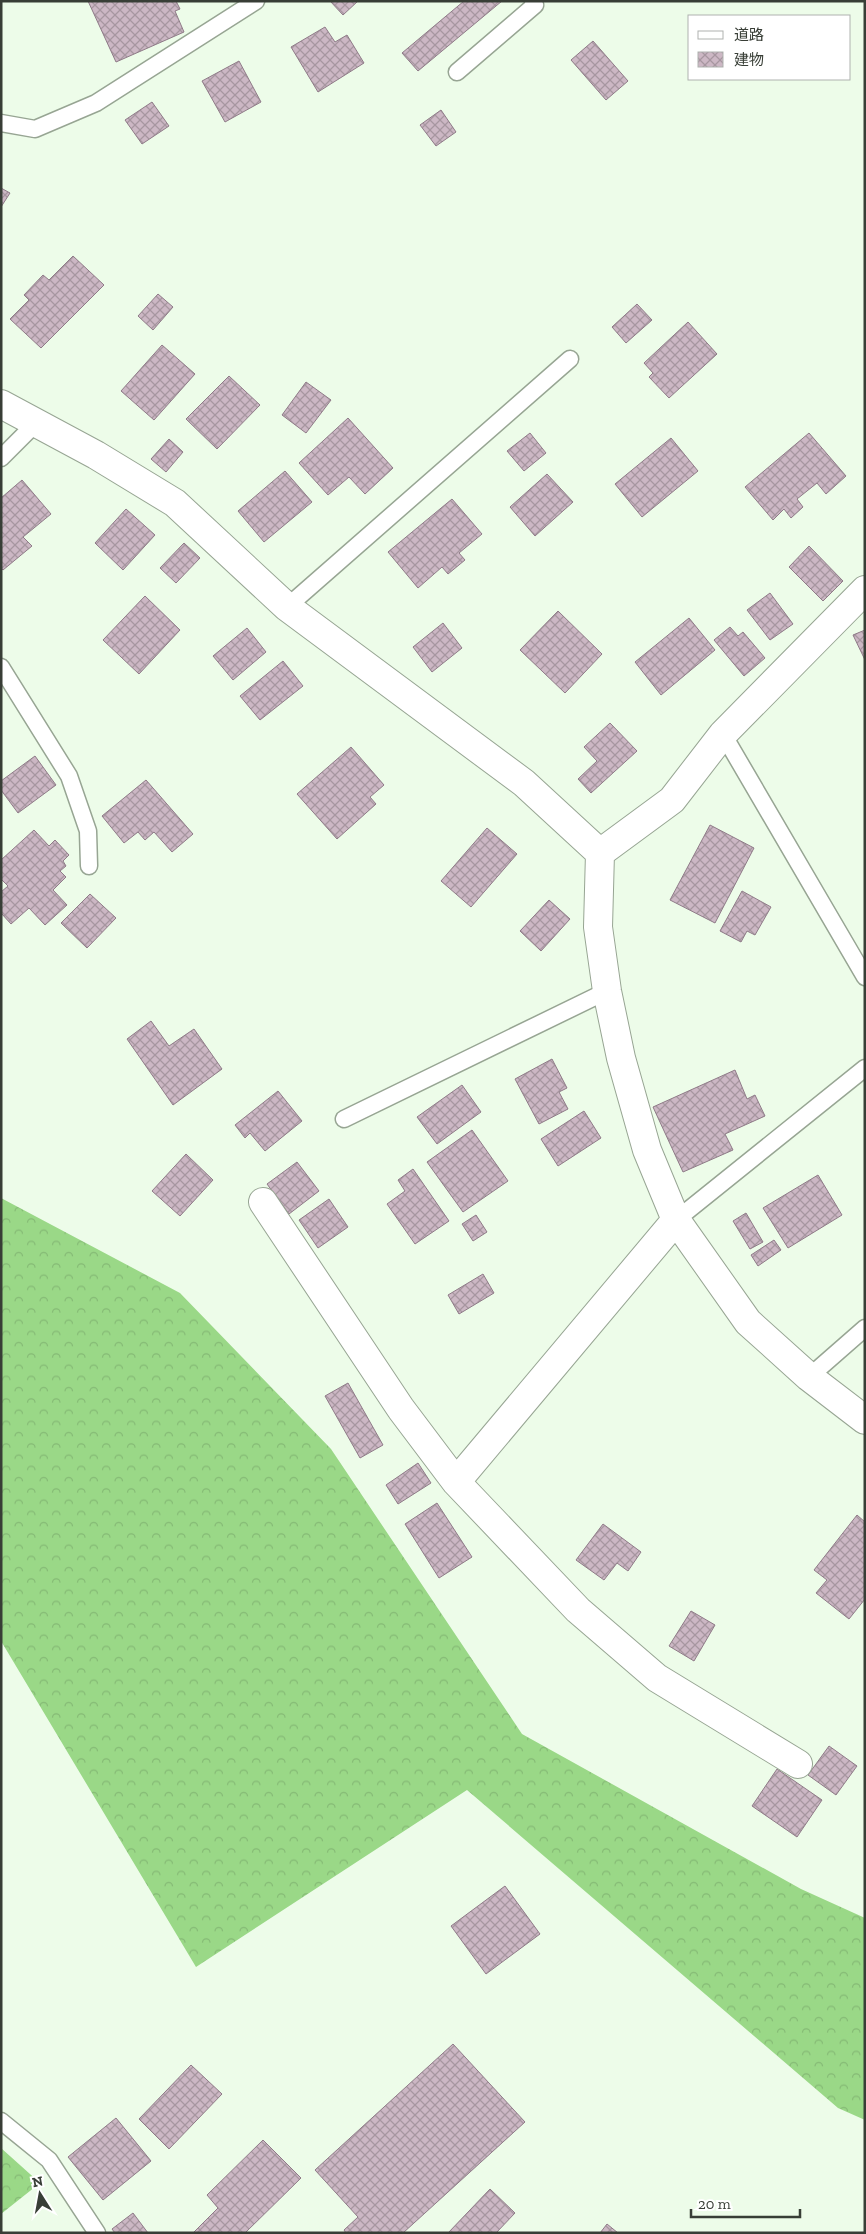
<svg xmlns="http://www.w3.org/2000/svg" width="866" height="2234" font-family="'Zilla Slab','Noto Sans JP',serif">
<defs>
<pattern id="forest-crowns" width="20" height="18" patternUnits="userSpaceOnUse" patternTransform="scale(1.25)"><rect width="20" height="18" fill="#9ad887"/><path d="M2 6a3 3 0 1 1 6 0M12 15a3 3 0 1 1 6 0" fill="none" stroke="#85ba75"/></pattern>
<pattern id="building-cross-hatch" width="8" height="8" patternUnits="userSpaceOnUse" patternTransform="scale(1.25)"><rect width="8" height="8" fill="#ccb7c4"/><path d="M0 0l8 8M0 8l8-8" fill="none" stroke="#a796a0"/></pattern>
</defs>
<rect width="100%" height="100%" fill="#edfce9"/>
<path fill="url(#forest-crowns)" d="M1,1198L180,1293L331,1449L522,1734L801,1889L865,1918V2120L838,2108L467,1790L196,1967L1,1641Z
M1,2148L40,2183L1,2214Z"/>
<path fill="url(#building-cross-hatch)" stroke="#8f7b88" d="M88,1H176L180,9L175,11L184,32L116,62Z
M330,1H358L343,15Z
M464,1H502L418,71L402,53Z
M325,27L335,42L347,35L364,63L318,92L291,47Z
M593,41L628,81L606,100L571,60Z
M239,61L261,102L225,122L202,81Z
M152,102L169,126L142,144L125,120Z
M441,110L456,132L436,146L420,125Z
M1,188L10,193L1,207Z
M73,256L104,285L41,348L10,319L29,300L24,295L43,275L49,280Z
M158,294L173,307L153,330L138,316Z
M637,304L652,320L626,343L612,327Z
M688,322L717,354L669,398L649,377L653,373L644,363Z
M162,345L195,374L154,420L121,391Z
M229,376L260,405L217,449L186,419Z
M306,382L331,400L306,433L282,415Z
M348,418L393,468L365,494L349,477L328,495L299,463Z
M530,433L546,453L524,471L507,451Z
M809,433L846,476L826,494L817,483L797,499L803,507L791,518L784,509L773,520L745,487Z
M671,438L698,471L642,517L615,484Z
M169,439L183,452L166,472L151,459Z
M285,471L312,502L264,542L238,511Z
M547,474L573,502L535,536L510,507Z
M22,480L51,514L23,537L32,546L3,570L1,568V498Z
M452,499L482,534L459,553L465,560L448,574L442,567L418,588L388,552Z
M126,509L155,535L123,570L95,543Z
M184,543L200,558L176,583L160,568Z
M809,546L843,581L823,601L789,567Z
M770,593L793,624L770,640L747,610Z
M145,596L180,630L139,674L103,640Z
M558,611L602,654L565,693L520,650Z
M689,618L715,650L661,695L635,662Z
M443,623L462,648L432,672L413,647Z
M730,627L738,636L743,632L765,658L744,676L714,640Z
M247,628L266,652L233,680L213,656Z
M865,630V660L853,635Z
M283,661L303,686L260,720L240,696Z
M610,723L637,751L591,793L578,779L597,761L584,747Z
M351,747L384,785L370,797L376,804L337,839L297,794Z
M35,756L56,785L18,813L1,790V781Z
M146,780L193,834L172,852L154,832L145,840L138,832L124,843L102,816Z
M710,825L754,848L715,923L670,900Z
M487,828L517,854L471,907L441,881Z
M34,830L49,846L55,840L69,855L63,861L66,866L60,871L66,877L53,890L67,905L45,925L29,908L11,924L1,913V892L8,886L1,879V860Z
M742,891L771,907L755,935L747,931L741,942L720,931Z
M90,894L116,918L87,948L61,923Z
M549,900L570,919L541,951L520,931Z
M151,1021L169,1046L194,1029L222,1069L173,1105L127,1039Z
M552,1059L567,1088L559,1092L568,1109L539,1124L515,1079Z
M735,1070L747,1099L755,1095L765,1116L725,1134L733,1150L683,1172L653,1107Z
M462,1085L481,1112L437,1144L417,1117Z
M278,1091L302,1121L265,1151L250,1133L245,1138L235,1125Z
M584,1111L601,1138L558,1166L541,1139Z
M472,1130L508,1181L463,1212L427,1162Z
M186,1154L213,1180L180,1216L152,1191Z
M297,1162L319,1191L289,1214L267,1184Z
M413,1169L449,1221L415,1244L387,1204L405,1191L398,1180Z
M818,1175L842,1215L788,1248L763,1208Z
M329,1199L348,1227L318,1248L299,1220Z
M746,1213L763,1242L750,1249L733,1221Z
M476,1215L487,1232L473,1241L462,1224Z
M774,1240L781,1250L758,1266L751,1255Z
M483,1274L494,1293L459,1314L448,1295Z
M348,1383L383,1445L360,1458L325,1396Z
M418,1463L431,1483L398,1504L386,1485Z
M437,1503L472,1557L439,1578L405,1524Z
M857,1515L865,1522V1599L849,1619L816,1593L827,1580L814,1570Z
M603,1524L641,1552L628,1571L617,1563L604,1580L576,1560Z
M691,1611L715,1625L694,1661L669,1646Z
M829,1746L857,1766L836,1795L808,1775Z
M777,1769L822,1800L797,1837L752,1806Z
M505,1886L540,1934L486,1974L451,1926Z
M453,2044L525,2122L403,2233H346L344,2230L358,2217L315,2170Z
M191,2065L222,2094L169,2149L139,2119Z
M116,2118L151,2161L103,2200L68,2157Z
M263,2140L301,2178L245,2233H193L218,2208L207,2195Z
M490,2189L515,2213L496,2233H448Z
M133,2213L148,2233H115L112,2229Z
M607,2224L618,2233H600Z"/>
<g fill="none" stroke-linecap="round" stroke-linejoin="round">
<g stroke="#97a593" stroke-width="19">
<path id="service" d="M457,72L535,5L533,1
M1,123L35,129L96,103L256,1
M1,458L36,423
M287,607L570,359
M1,667L69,776L88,831L89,866
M723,734L865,977
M344,1119L607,991
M676,1220L865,1068
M809,1377L865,1328
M1,2121L49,2160L97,2233"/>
</g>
<g stroke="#97a593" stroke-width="30">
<path id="minor" d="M1,404L96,455L175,503L287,607L524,783L600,853L598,927L607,991L621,1058L647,1150L676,1220L748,1322L809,1377L865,1420
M600,853L672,800L723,734L865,590
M263,1202L401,1409L456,1482L578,1610L657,1678L798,1764
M456,1482L676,1220"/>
</g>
<use href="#service" stroke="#fff" stroke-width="16"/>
<use href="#minor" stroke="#fff" stroke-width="28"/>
</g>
<rect width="866" height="2234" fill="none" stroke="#383e36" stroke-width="5"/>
<rect x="688" y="15" width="162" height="65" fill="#ffffff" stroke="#afb2af"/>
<rect x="698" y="31" width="25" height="8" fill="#ffffff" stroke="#afb2af"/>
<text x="734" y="40" font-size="15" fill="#383e36">道路</text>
<rect x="698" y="52" width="25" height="15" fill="url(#building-cross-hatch)" stroke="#afb2af"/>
<text x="734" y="65" font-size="15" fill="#383e36">建物</text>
<g transform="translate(40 2194) rotate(349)" stroke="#ffffff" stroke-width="4" paint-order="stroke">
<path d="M0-4L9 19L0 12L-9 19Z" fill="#383e36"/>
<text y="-8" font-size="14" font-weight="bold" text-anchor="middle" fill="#383e36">N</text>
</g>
<path d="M691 2209v8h109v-8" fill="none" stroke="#383e36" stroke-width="2.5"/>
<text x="698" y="2209" font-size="15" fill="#383e36" stroke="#ffffff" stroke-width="4" paint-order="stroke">20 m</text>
</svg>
